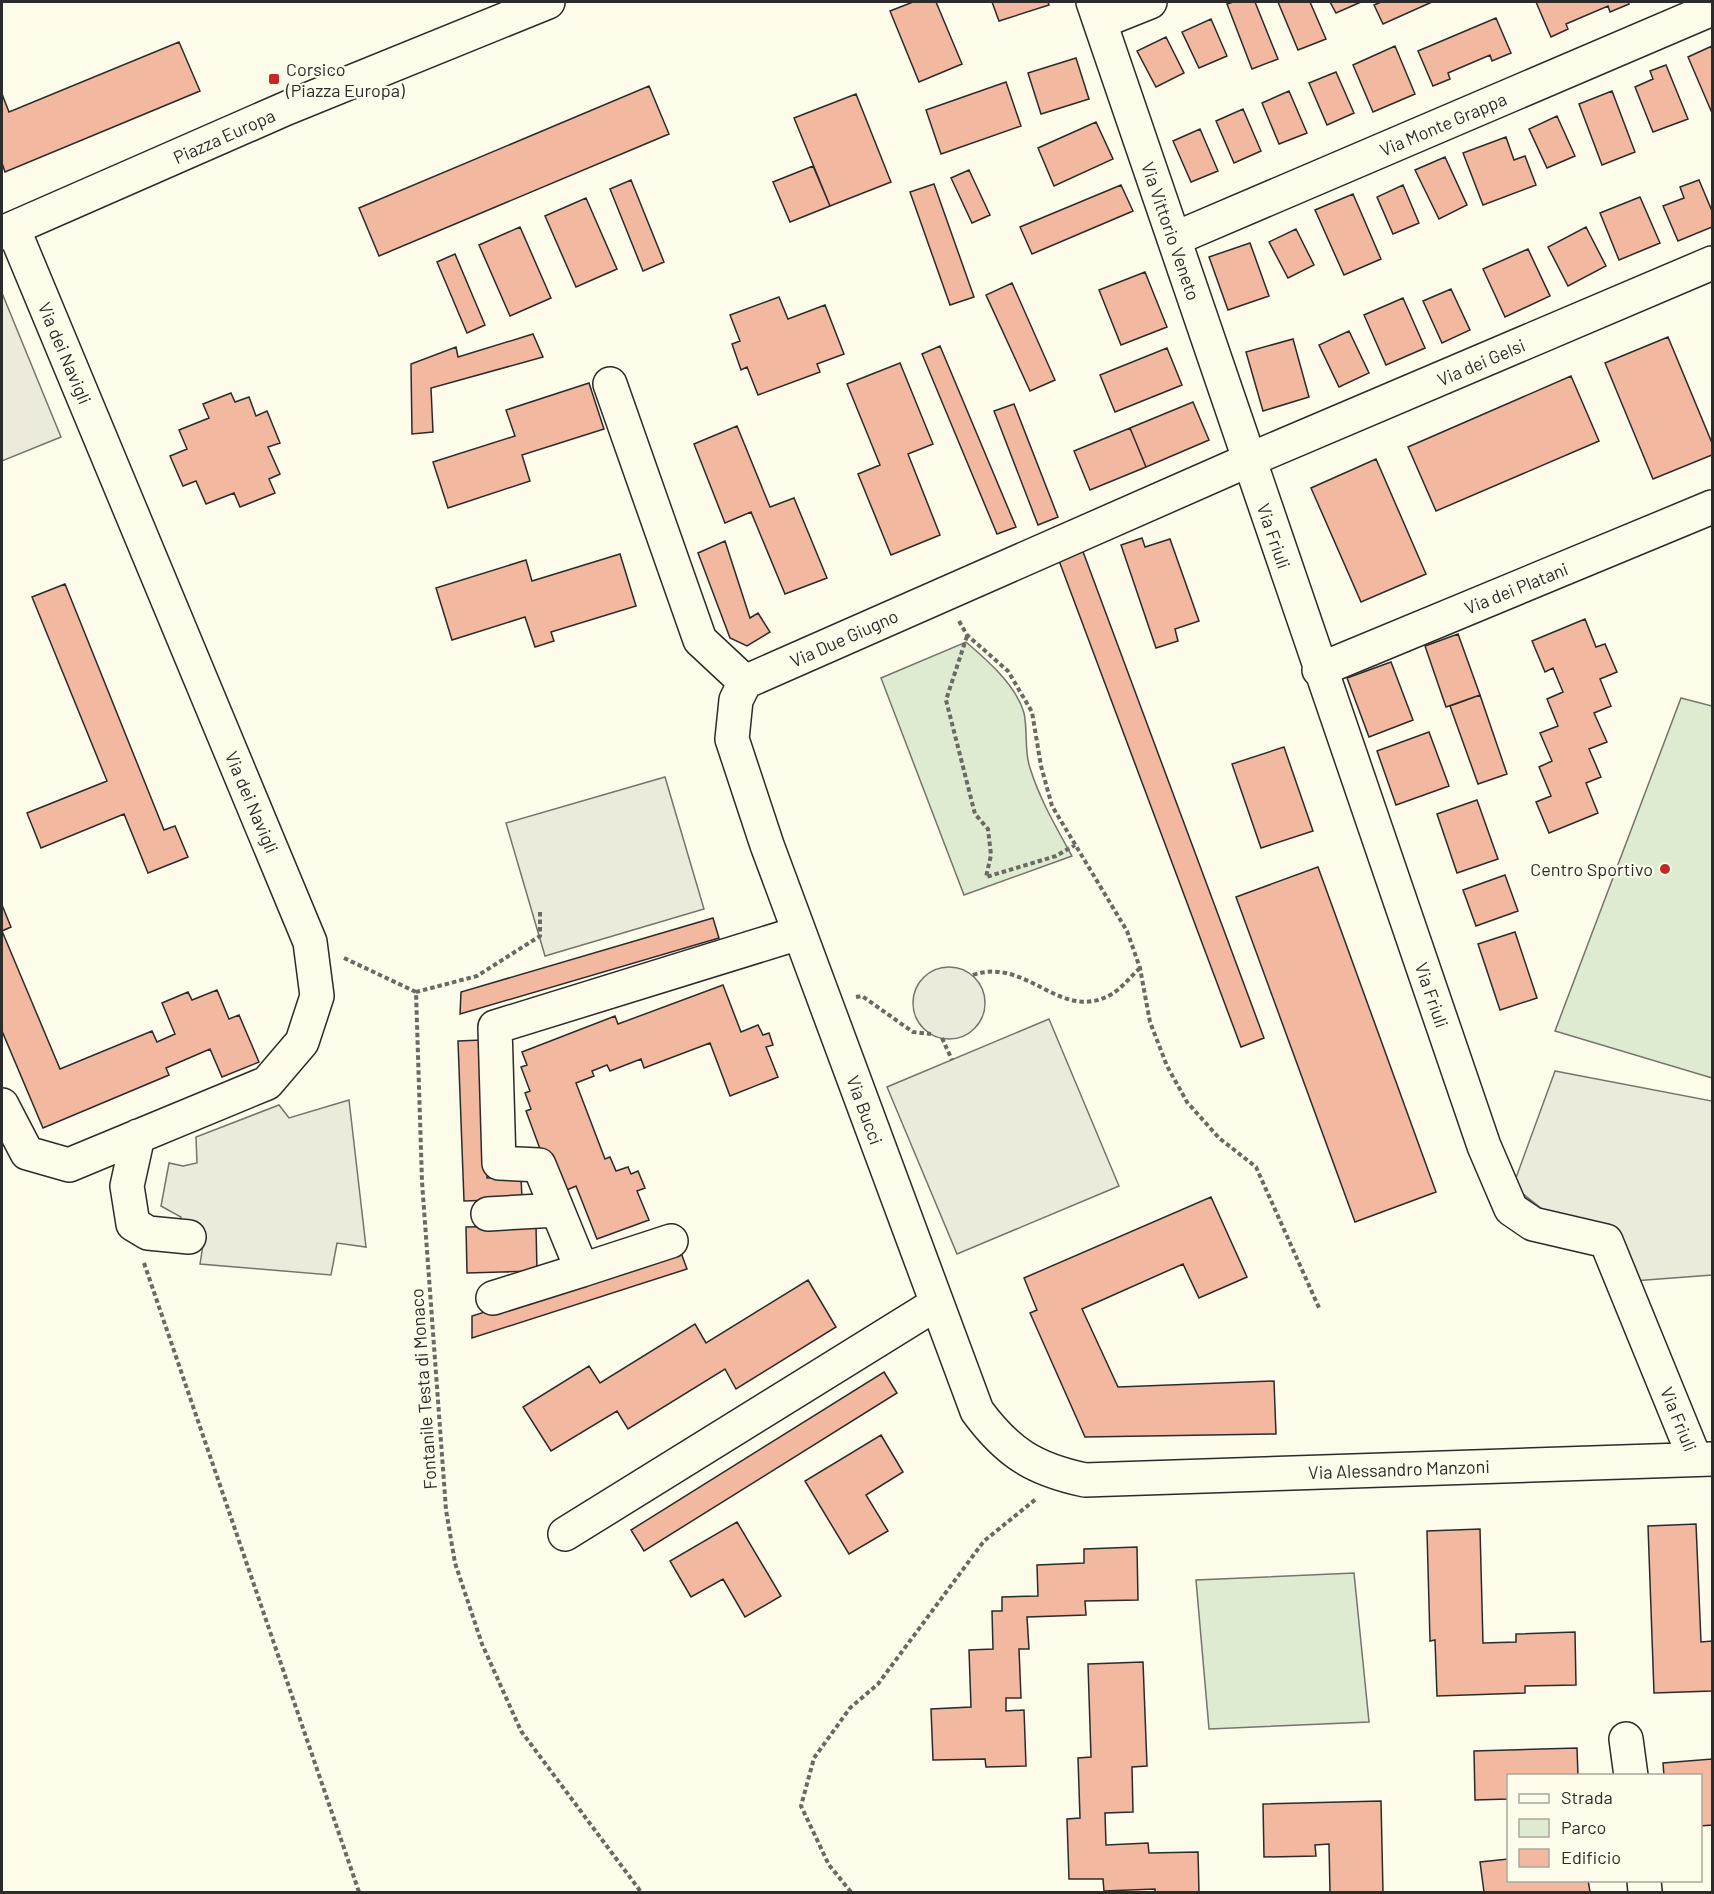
<svg xmlns="http://www.w3.org/2000/svg" width="1714" height="1894" font-family="Barlow,sans-serif">
<rect width="100%" height="100%" fill="#fdfbea"/>
<path fill="#deebd1" stroke="#74746e" stroke-width="1.5" d="M966,642C987,660 1016,685 1024,713C1028,731 1024,751 1030,768C1040,800 1056,827 1072,856L964,895L881,678Z
M1681,698L1712,706V1078L1555,1031Z
M1354,1573L1369,1722L1209,1729L1196,1580Z"/>
<path fill="#eceadb" stroke="#74746e" stroke-width="1.5" d="M2,293L61,437L2,461Z
M665,777L704,909L545,956L506,823Z
M913 1003a36 36 0 1 1 72 0a36 36 0 1 1-72 0Z
M1049,1019L1119,1186L957,1254L887,1087Z
M1555,1071L1712,1101V1275L1633,1281L1513,1186Z
M349,1100L366,1247L337,1243L331,1275L200,1264L203,1245H171L181,1217L161,1206L169,1163L183,1166L197,1163L196,1137L279,1105L289,1118Z"/>
<path fill="#f2b8a0" stroke="#2b2b2b" stroke-width="1.5" d="M913,2H936L962,64L919,82L890,11Z
M992,2H1048L1049,5L999,21Z
M1233,2H1255L1278,59L1252,69L1227,4Z
M1278,2H1310L1326,39L1298,50Z
M1330,2H1361L1336,13Z
M1381,2H1432L1383,24L1374,5Z
M1536,2H1628L1629,4L1610,12L1608,6L1566,24L1568,29L1551,37Z
M1496,18L1511,53L1492,61L1490,55L1448,73L1450,79L1433,86L1418,51Z
M1211,19L1227,56L1199,68L1182,32Z
M1166,37L1184,73L1156,87L1137,51Z
M179,42L200,91L5,172L2,163V94L9,112Z
M1395,46L1415,94L1373,112L1353,65Z
M1712,46V113L1688,57Z
M1076,58L1089,99L1041,114L1028,73Z
M1666,65L1688,119L1653,132L1635,87L1653,79L1650,71Z
M1336,72L1354,113L1327,125L1309,83Z
M1006,82L1021,126L941,154L926,110Z
M649,86L669,134L379,256L359,208Z
M1289,91L1307,133L1279,144L1262,103Z
M1612,91L1635,152L1602,165L1579,104Z
M856,94L891,182L830,206L794,118Z
M1243,109L1261,151L1234,163L1216,121Z
M1557,116L1575,156L1547,168L1529,129Z
M1096,122L1113,159L1054,186L1038,148Z
M1200,129L1218,171L1191,182L1173,141Z
M1506,137L1514,160L1525,156L1536,185L1483,205L1463,153Z
M1445,157L1467,205L1439,219L1415,170Z
M813,166L830,206L790,222L773,182Z
M969,170L990,215L972,223L951,178Z
M631,180L664,262L643,271L610,189Z
M1699,180L1712,211V227L1678,241L1663,206L1684,198L1680,187Z
M934,184L974,297L950,305L910,192Z
M1121,185L1133,211L1032,254L1020,227Z
M1403,185L1419,223L1393,234L1377,197Z
M1353,194L1381,259L1344,275L1315,210Z
M1640,197L1660,243L1619,260L1600,213Z
M586,198L617,269L576,287L545,216Z
M520,227L551,298L510,316L479,245Z
M1586,227L1606,266L1568,286L1548,247Z
M1296,229L1314,265L1288,278L1269,242Z
M1250,243L1269,296L1228,310L1209,257Z
M1528,249L1550,296L1505,317L1483,269Z
M455,254L485,325L467,333L437,262Z
M1145,272L1167,327L1121,345L1099,290Z
M1012,283L1055,380L1030,391L986,295Z
M1451,289L1470,330L1442,343L1423,301Z
M779,297L788,319L825,305L844,354L817,364L820,372L758,395L747,367L741,370L732,344L740,341L730,315Z
M1403,298L1425,348L1386,365L1364,315Z
M1349,331L1369,373L1339,387L1319,345Z
M533,334L543,357L431,388L433,432L412,434L411,364L456,347L458,357Z
M1668,337L1712,443V455L1653,479L1605,363Z
M1293,339L1309,397L1263,411L1246,352Z
M940,346L1016,527L997,534L922,354Z
M1167,348L1182,385L1115,412L1100,375Z
M900,363L933,444L908,454L940,535L891,555L858,474L880,465L847,384Z
M1571,376L1599,441L1436,511L1408,447Z
M589,383L604,429L522,455L530,481L448,508L433,462L515,436L506,410Z
M231,393L235,402L249,397L256,416L267,411L280,443L268,447L280,474L269,479L275,493L240,507L234,493L206,504L196,481L183,486L170,456L187,449L179,430L209,418L203,404Z
M1193,402L1209,440L1146,467L1130,428Z
M1014,404L1058,517L1038,525L994,411Z
M737,426L770,507L794,498L827,578L785,594L751,512L725,523L694,444Z
M1130,428L1146,467L1090,490L1074,451Z
M1376,459L1426,574L1361,602L1311,488Z
M1142,538L1145,547L1170,539L1199,621L1175,629L1178,641L1156,648L1121,545Z
M725,541L750,618L758,613L770,632L747,646L730,638L698,553Z
M1082,549L1264,1038L1241,1047L1058,558Z
M620,554L636,606L551,632L554,641L535,647L525,617L452,640L436,588L526,560L532,581Z
M65,584L164,830L175,826L188,857L148,873L124,814L41,848L27,813L107,781L32,597Z
M1585,619L1596,647L1605,644L1617,672L1600,679L1611,706L1594,713L1607,742L1589,749L1601,777L1586,783L1598,813L1549,833L1536,802L1551,796L1539,767L1552,761L1540,733L1558,726L1547,699L1563,692L1553,668L1545,672L1532,641Z
M1458,634L1480,695L1446,707L1425,646Z
M1391,662L1413,720L1369,737L1347,678Z
M1480,695L1507,774L1478,784L1450,706Z
M1429,732L1449,786L1396,805L1377,751Z
M1284,747L1313,831L1261,848L1232,764Z
M1477,800L1498,859L1457,873L1437,814Z
M1318,867L1436,1192L1355,1222L1236,897Z
M1505,875L1518,911L1476,926L1463,890Z
M2,905L11,927L2,931L60,1069L152,1031L157,1042L175,1034L162,1003L188,992L192,1000L217,990L229,1019L239,1015L259,1062L222,1077L210,1049L166,1068L169,1075L43,1128L2,1031Z
M713,918L719,938L460,1014L461,992Z
M1515,932L1537,998L1500,1010L1478,944Z
M723,985L741,1032L758,1025L763,1035L769,1033L773,1045L766,1047L778,1077L730,1096L710,1043L644,1068L641,1059L610,1071L607,1065L592,1071L594,1076L576,1083L605,1159L610,1157L616,1171L628,1167L631,1174L638,1171L645,1188L637,1191L649,1220L597,1239L576,1186L567,1190L560,1172L550,1176L526,1111L531,1109L525,1093L530,1091L521,1067L527,1065L522,1052L615,1016L618,1024Z
M482,1040L487,1178L521,1177L522,1199L464,1201L458,1041Z
M1211,1197L1247,1277L1199,1298L1183,1264L1082,1309L1118,1387L1274,1381L1276,1434L1085,1437L1030,1313L1037,1310L1024,1278Z
M536,1226L537,1271L467,1273L466,1227Z
M680,1250L687,1269L472,1338V1316Z
M808,1280L836,1327L736,1389L725,1369L628,1429L617,1411L551,1451L523,1407L589,1366L600,1383L695,1324L706,1343Z
M884,1372L897,1393L644,1551L631,1530Z
M881,1435L903,1472L866,1495L888,1531L849,1554L805,1481Z
M737,1522L781,1596L745,1617L723,1579L691,1597L670,1561Z
M1696,1524L1701,1642L1712,1641V1691L1654,1693L1648,1526Z
M1480,1529L1483,1643L1516,1642V1634L1575,1632L1576,1685L1525,1686V1693L1437,1696L1435,1640L1430,1641L1427,1531Z
M1137,1547L1138,1600L1085,1601L1086,1615L1027,1617L1029,1649H1019L1021,1698H1006V1711L1024,1710L1026,1766L986,1767L985,1759L933,1760L931,1709L971,1707L969,1650L993,1649L992,1611H1002V1597L1038,1596L1037,1565L1084,1563V1549Z
M1143,1662L1147,1766L1132,1767L1133,1812L1105,1813L1106,1845L1148,1843L1149,1853L1198,1852L1199,1892H1155V1889L1104,1891L1103,1879H1069L1067,1819L1080,1818L1078,1758L1091,1757L1088,1664Z
M1577,1748L1578,1776H1508V1799L1475,1800L1474,1751Z
M1712,1759V1825L1700,1826V1776H1664L1663,1763Z
M1381,1801L1383,1892H1330L1329,1844L1315,1845L1316,1856L1264,1857L1263,1804Z
M1508,1859V1880H1588L1590,1892H1484L1480,1862Z"/>
<g fill="none" stroke-linecap="round" stroke-linejoin="round">
<g stroke="#2b2b2b" stroke-width="36">
<path id="minor" d="M1093,2L1484,1146L1511,1209L1533,1224L1606,1241L1695,1459
M1100,22L1150,2
M2,233L287,108L548,2
M1174,239L1712,9
M610,384L700,640L745,682
M1319,670L1712,507
M745,682L736,700L732,739L767,845L977,1411C1008,1453 1034,1469 1085,1480L1712,1459
M745,682L1249,460L1712,263
M2,1105L27,1153L69,1165L267,1083L302,1042L317,996L310,942L13,228
M138,1136L127,1186L133,1224L148,1233L189,1237
M488,1214L557,1210
M671,1241L582,1270L539,1165L499,1163L495,1027L799,933
M493,1298L582,1270
M565,1534L936,1304
M1626,1739L1631,1776
M1644,1880L1645,1892"/>
</g>
<path stroke="#6a6964" stroke-width="4" stroke-dasharray="4.5 3" stroke-linecap="butt" d="M959,621L967,635L1008,671L1032,712L1041,766L1052,806L1127,931L1140,968L1150,1022L1167,1066L1187,1102L1219,1138L1256,1167L1320,1310
M967,636L946,700L975,814L988,829L991,855L986,877L1056,856L1075,845
M540,912V936L477,976L416,992L422,1182L446,1510L455,1563L482,1644L521,1731L641,1892
M344,958L416,992
M973,975C1028,956 1060,1024 1112,994C1122,988 1131,976 1139,969
M856,997L862,996L913,1032L931,1034
M942,1038L952,1060
M144,1263L359,1892
M851,1892L829,1865L801,1806L814,1758L850,1708L878,1684L984,1541L1036,1499"/>
<use href="#minor" stroke="#fdfbea" stroke-width="33"/>
</g>
<g fill="#c62828" stroke="#fdfbea" stroke-width="2">
<rect x="268" y="73" width="12" height="12" rx="3"/>
<circle cx="1665" cy="869" r="6"/>
</g>
<g text-anchor="middle" dominant-baseline="central" stroke-width="4.5" stroke-linejoin="round" paint-order="stroke">
<g font-size="18" fill="#2b2b2b" stroke="#fdfbea" text-anchor="start">
<text x="286" y="69">Corsico<tspan x="286" dy="21">(Piazza Europa)</tspan></text>
<text x="1653" y="869" text-anchor="end">Centro Sportivo</text>
</g>
<g font-size="18" fill="#2b2b2b" stroke="#fdfbea">
<text transform="translate(1443 124) rotate(-23)">Via Monte Grappa</text>
<text transform="translate(224 136) rotate(-24)">Piazza Europa</text>
<text transform="translate(1171 231) rotate(71)">Via Vittorio Veneto</text>
<text transform="translate(65 353) rotate(67)">Via dei Navigli</text>
<text transform="translate(1481 362) rotate(-23)">Via dei Gelsi</text>
<text transform="translate(1274 536) rotate(71)">Via Friuli</text>
<text transform="translate(1516 588) rotate(-22)">Via dei Platani</text>
<text transform="translate(844 638) rotate(-24)">Via Due Giugno</text>
<text transform="translate(252 802) rotate(67)">Via dei Navigli</text>
<text transform="translate(1432 995) rotate(71)">Via Friuli</text>
<text transform="translate(865 1110) rotate(70)">Via Bucci</text>
<text transform="translate(423 1389) rotate(-94)">Fontanile Testa di Monaco</text>
<text transform="translate(1679 1419) rotate(68)">Via Friuli</text>
<text transform="translate(1399 1469) rotate(-2)">Via Alessandro Manzoni</text>
</g>
</g>
<rect width="1714" height="1894" fill="none" stroke="#2b2b2b" stroke-width="6"/>
<rect x="1507" y="1774" width="195" height="108" fill="#fdfbea" stroke="#a9a89e" stroke-width="1.5"/>
<rect x="1519" y="1794" width="30" height="9" fill="#fdfbea" stroke="#a9a89e" stroke-width="1.5"/>
<text x="1561" y="1804" font-size="18" fill="#2b2b2b">Strada</text>
<rect x="1519" y="1819" width="30" height="18" fill="#deebd1" stroke="#a9a89e" stroke-width="1.5"/>
<text x="1561" y="1834" font-size="18" fill="#2b2b2b">Parco</text>
<rect x="1519" y="1849" width="30" height="18" fill="#f2b8a0" stroke="#a9a89e" stroke-width="1.5"/>
<text x="1561" y="1864" font-size="18" fill="#2b2b2b">Edificio</text>
</svg>
